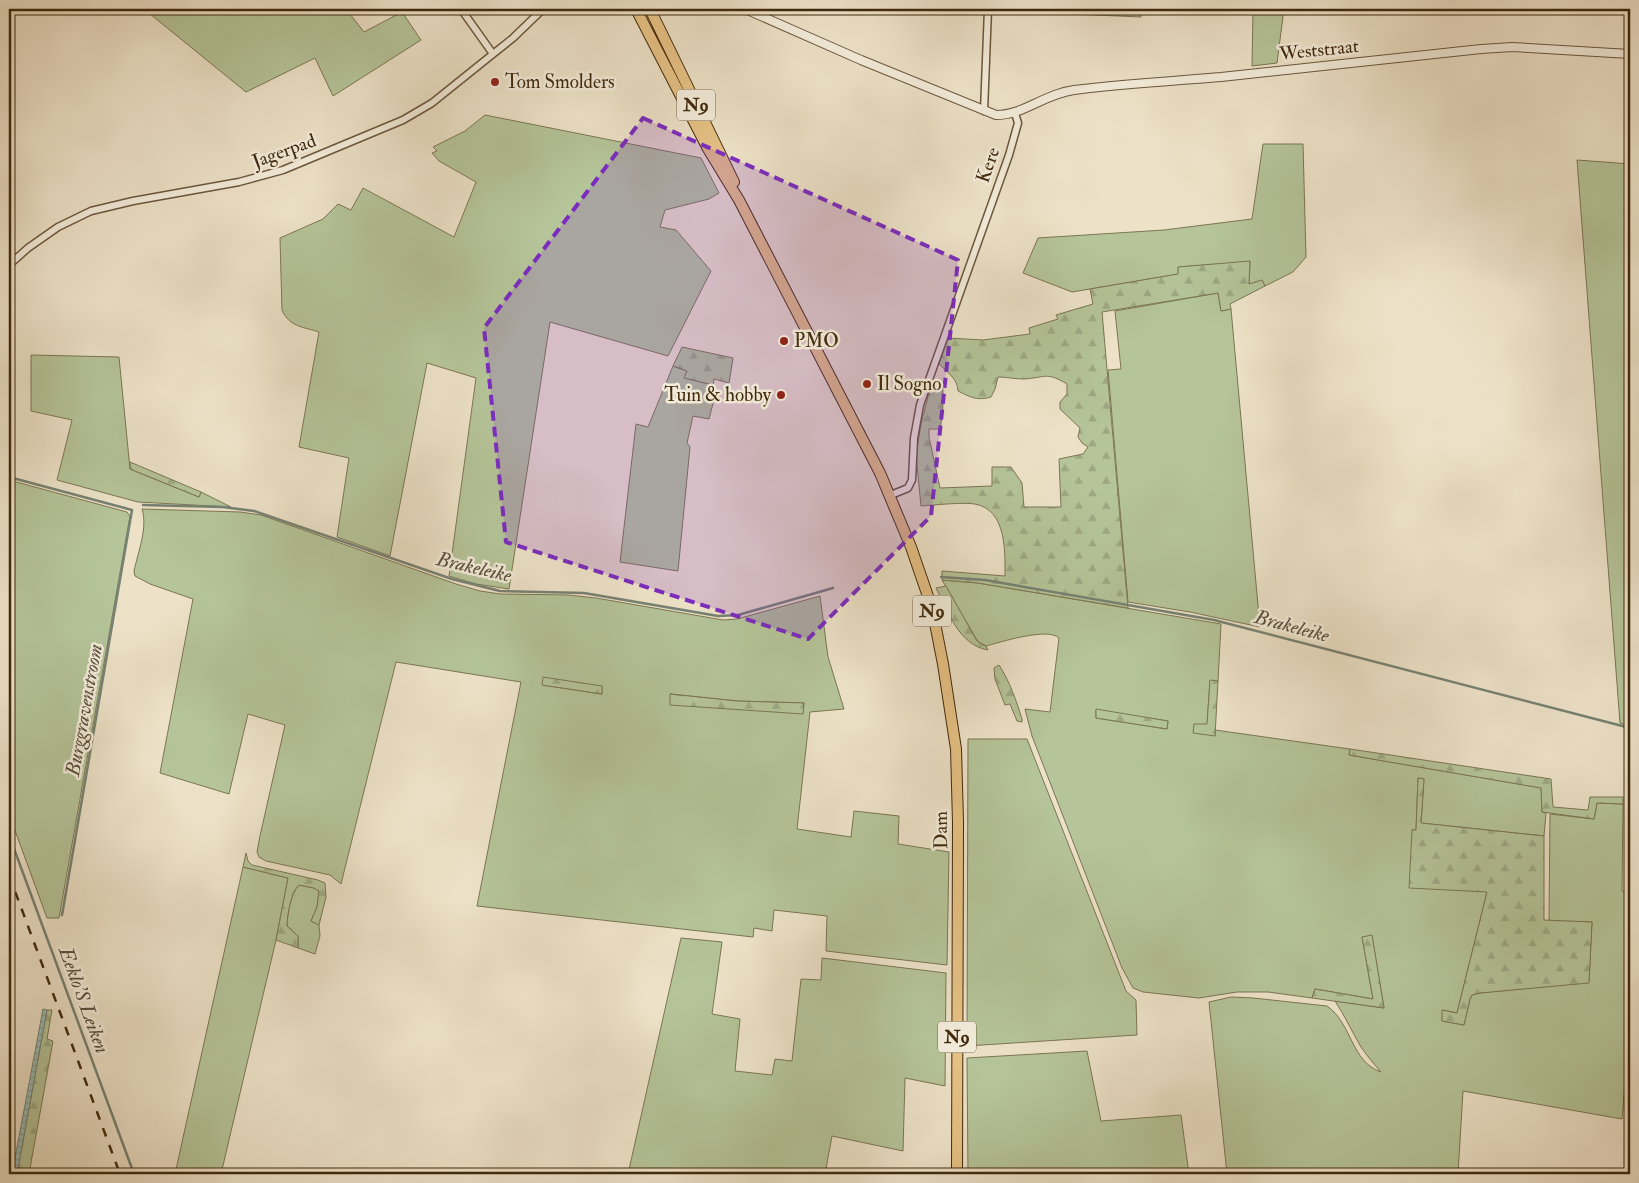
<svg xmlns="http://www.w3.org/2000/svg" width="1639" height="1183" font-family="'IM FELL Double Pica',serif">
<defs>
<pattern id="forest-firs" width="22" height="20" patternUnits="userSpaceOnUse" patternTransform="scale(1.25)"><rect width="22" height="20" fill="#b5c499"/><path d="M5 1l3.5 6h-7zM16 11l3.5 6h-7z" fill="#9da883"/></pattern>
<pattern id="water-rules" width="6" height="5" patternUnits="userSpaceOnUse" patternTransform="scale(1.25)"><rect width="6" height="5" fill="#99bdb7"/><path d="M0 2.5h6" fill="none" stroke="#7e9a93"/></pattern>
</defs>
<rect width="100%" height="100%" fill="#ede2c8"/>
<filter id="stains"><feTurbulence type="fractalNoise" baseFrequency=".004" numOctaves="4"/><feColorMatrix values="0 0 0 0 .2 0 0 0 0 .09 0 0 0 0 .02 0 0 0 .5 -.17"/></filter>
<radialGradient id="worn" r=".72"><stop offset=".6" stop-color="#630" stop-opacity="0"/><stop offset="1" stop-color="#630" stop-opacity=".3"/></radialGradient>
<path fill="#b5c499" stroke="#7b7653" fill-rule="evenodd" d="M144,9H346L364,32L402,12L421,40L333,96L315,58L246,92Z
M1027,9H1141V17L1027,12Z
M1239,9H1284L1277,63L1252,66L1253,11Z
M485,115L701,158L719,193L709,199L665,210L660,227L676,230L711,271L668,356L550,322L509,589L476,584L449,576L476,378L427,363L390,556L337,537L349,458L299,447L319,332C304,327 289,327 282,310L280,238L323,219L338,204L351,210L363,188L454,237L476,182L439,161L432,153L437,151L433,147L465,131Z
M1263,144H1303L1306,257L1293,272L1265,286L1262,280L1249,285L1250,262L1178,267L1179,274L1072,292L1023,273L1038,238L1164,230L1252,219Z
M1577,160L1630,164V726L1620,723Z
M1218,293L1221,311L1231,309L1260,627L1190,612L1128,602L1108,370L1121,369L1115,311Z
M31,355L119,357L130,469L199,497L201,492L231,507L138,502L57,480L72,420L31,411Z
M673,366L687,371L685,378L713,385L712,391L716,392L709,419L693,416L687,443L690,447L678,571L620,562L636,424L648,427Z
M9,480L127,512L130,516L59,918H47L9,814Z
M142,509L240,512L261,515L456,584L480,591L500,594L568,595L596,598L723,620L737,619L820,596L828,657L844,709L810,712L797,829L851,837L854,811L899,816L898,844L949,852L947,965L826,951L827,916L774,910L772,931L754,928L753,937L477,906L521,682L396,662L341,884L330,875L266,861L259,857L257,852L260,836L285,725L248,714L229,794L160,773L193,599L150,584L135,576L134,571C138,552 148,528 142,509ZM543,685L602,686V694H601ZM670,694L737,701L804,703L803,713Z
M942,580L978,583L1221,624L1218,681H1210L1207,724L1215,736V730L1350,749L1349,755L1542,788V812L1546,813L1544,836L1421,823L1424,779L1418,778L1416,830H1412L1487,892L1457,1013L1443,1010L1442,1021L1464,1025L1470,999L1472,995L1480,993L1589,982L1592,922L1549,921L1550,814L1594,819L1597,803L1623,804L1622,891L1630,892V1023L1622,1119L1463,1091L1458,1174H1227L1209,1002L1231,997L1253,998L1327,1006C1352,1023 1351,1062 1381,1072C1374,1064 1367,1056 1361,1047C1352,1032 1345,1016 1335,1001L1384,1008L1372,936L1362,937L1373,999L1315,989L1312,998L1268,992H1237L1199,998L1143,992L1133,988L1122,968L1032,736L1025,709L1050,712L1059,638C1048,627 1001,642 986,646C980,644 977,641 974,635ZM1096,710L1168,721L1167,729L1096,718Z
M968,739H1027L1126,991L1136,1000L1137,1035L967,1046Z
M243,867L288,878L276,940L221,1174H175Z
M299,885L314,888L319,891L317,907L311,921L319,925L320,936L315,954L298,948V936L287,926C287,916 291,892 299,885Z
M681,938L722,942L712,1014L740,1019L735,1071L772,1075L775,1059L792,1061L801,979L821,980L822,958L946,973L945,1086L905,1078L903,1151L832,1136L825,1174H628Z
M1087,1051L1101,1121L1181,1115L1189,1174H968L967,1058Z"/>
<path fill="url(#forest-firs)" stroke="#7b7653" d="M1250,261L1249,284L1262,280L1265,286L1230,304L1231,309L1221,311L1218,293L1102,312L1128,608L978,583L942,580V571L1005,576C1005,552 1007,510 975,504C963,502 935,505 921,506L916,455L921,424L932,381L942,385C944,400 943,414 940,429H929V437L940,488L992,486V467H1011L1022,483L1024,507H1061L1059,459L1083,454L1088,447L1082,443L1078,437L1080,428L1060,409V402L1067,394V384C1046,371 1045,378 1023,379C1015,379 1007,377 998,377L995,389L991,397C977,401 970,397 958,391C958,379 947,372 939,364L948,338L983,340L1030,334L1029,328L1058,319L1056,315L1093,304L1090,289L1178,274V267Z
M682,347L733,358L729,383L714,379L713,385L684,378L687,371L673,366Z
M130,462L201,492L199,497L130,469Z
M946,586L977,641L986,646L988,650C959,645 948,612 936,588Z
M999,665C1010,682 1016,700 1022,719V722L1017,721L1010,704L1005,705L995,679L994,668Z
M543,677L602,686V694L542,685Z
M1210,680L1218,681L1215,736L1193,733L1194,724H1207Z
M670,694L737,701L804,703L803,714L670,705Z
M1096,709L1168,721L1167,729L1096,718Z
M1350,749L1551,779L1553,807L1588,810L1590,797H1623V804L1597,803L1594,819L1542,812L1541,788L1349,755Z
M1418,778L1424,779L1421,823L1544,836V920L1592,922L1589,983L1480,993L1472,995L1470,999L1464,1025L1442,1021V1010L1457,1013L1487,892L1409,888L1412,830H1416Z
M246,853L248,861L252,865L318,880L325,883L326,897L319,925L311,921L317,907L319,891L314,888L299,885C291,892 287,915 287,926L298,936V948L276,940L288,878L243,867Z
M1372,935L1384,1008L1312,998L1315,989L1373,999L1362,937Z
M47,1010H52L47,1039L53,1041L29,1174H17Z"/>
<path fill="url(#water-rules)" stroke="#768273" d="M43,1009L47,1010L17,1174H12Z"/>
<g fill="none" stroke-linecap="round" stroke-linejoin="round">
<path stroke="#768273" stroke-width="2.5" d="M9,477L132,510L62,915
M143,505L223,507L254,511L452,579L500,591L584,593L718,616L738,615L833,588
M941,577L985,580L1214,620L1630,728
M9,835L134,1174"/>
<g stroke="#6c573c" stroke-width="9">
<path id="minor" d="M461,9L493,54
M984,111L988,9
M9,265L28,248L58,227L91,211L133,201L239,182L283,170L403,120L432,103L493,54L513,38L543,9
M891,495L908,488L912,480L914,438L920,405L1009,155L1018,123L1015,113"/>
</g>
<g stroke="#6c573c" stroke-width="10">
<path id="tertiary" d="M745,9L861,60L996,115C1024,115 1044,94 1074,90C1123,84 1172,81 1221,77C1308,68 1394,58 1481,49L1512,47L1630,54"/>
</g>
<g stroke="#41290d" stroke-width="12">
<path id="primary" d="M636,9L708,149L739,200L880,473L911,547L932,608L943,664L956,749L958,822L957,1174
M650,9L734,182"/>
</g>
<use href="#minor" stroke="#f3ecdb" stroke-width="6"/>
<use href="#tertiary" stroke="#f3ecdb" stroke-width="8"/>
<use href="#primary" stroke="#e6c184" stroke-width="10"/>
<path stroke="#41290d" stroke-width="2.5" stroke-dasharray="9 9" stroke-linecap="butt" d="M9,875L120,1174"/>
</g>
<path fill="#7b2cbf" fill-opacity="0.2" stroke="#7b2cbf" stroke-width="4" stroke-dasharray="10 6" stroke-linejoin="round" d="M643,118L958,260L931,516L808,639L506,542L484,328Z"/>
<g fill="#8f2418" stroke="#f3ecdb" stroke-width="2">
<circle cx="495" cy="82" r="5"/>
<circle cx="784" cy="341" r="5"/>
<circle cx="867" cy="384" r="5"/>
<circle cx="781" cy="395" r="5"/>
</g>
<g text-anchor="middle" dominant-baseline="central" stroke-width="5" stroke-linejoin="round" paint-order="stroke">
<g fill="#f3ecdb" stroke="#76644b" stroke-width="1">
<rect x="677" y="89.5" width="38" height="31" rx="4"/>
<rect x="913" y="595.5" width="38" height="31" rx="4"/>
<rect x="938" y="1021.5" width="38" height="31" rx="4"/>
</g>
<g font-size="18" font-weight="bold" fill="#41290d">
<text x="696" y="105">N9</text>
<text x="932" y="611">N9</text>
<text x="957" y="1037">N9</text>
</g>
<g font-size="19" fill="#41290d" stroke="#f3ecdb">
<text transform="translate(1319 50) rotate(-6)">Weststraat</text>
<text transform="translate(284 151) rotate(-20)">Jagerpad</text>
<text transform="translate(988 165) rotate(-71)">Kere</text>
<text transform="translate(941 830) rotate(-91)">Dam</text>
</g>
<g font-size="19" fill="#41290d" stroke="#f3ecdb" text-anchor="start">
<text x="505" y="82">Tom Smolders</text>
<text x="794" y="341">PMO</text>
<text x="877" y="384">Il Sogno</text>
<text x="771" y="395" text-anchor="end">Tuin &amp; hobby</text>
</g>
<g font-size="20" font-style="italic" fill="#574e38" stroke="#f3ecdb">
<text transform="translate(474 567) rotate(13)">Brakeleike</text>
<text transform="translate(1292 626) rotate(15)">Brakeleike</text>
<text transform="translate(84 710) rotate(-80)">Burggravenstroom</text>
<text transform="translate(84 1000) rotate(70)">Eeklo'S Leiken</text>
</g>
</g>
<rect width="1639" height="1183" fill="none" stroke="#ede2c8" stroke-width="30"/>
<rect x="10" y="10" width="1619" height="1163" fill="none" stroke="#41290d" stroke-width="2.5"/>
<rect x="15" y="15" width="1609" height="1153" fill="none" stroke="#41290d"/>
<rect width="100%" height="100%" filter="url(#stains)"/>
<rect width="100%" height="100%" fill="url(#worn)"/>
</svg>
